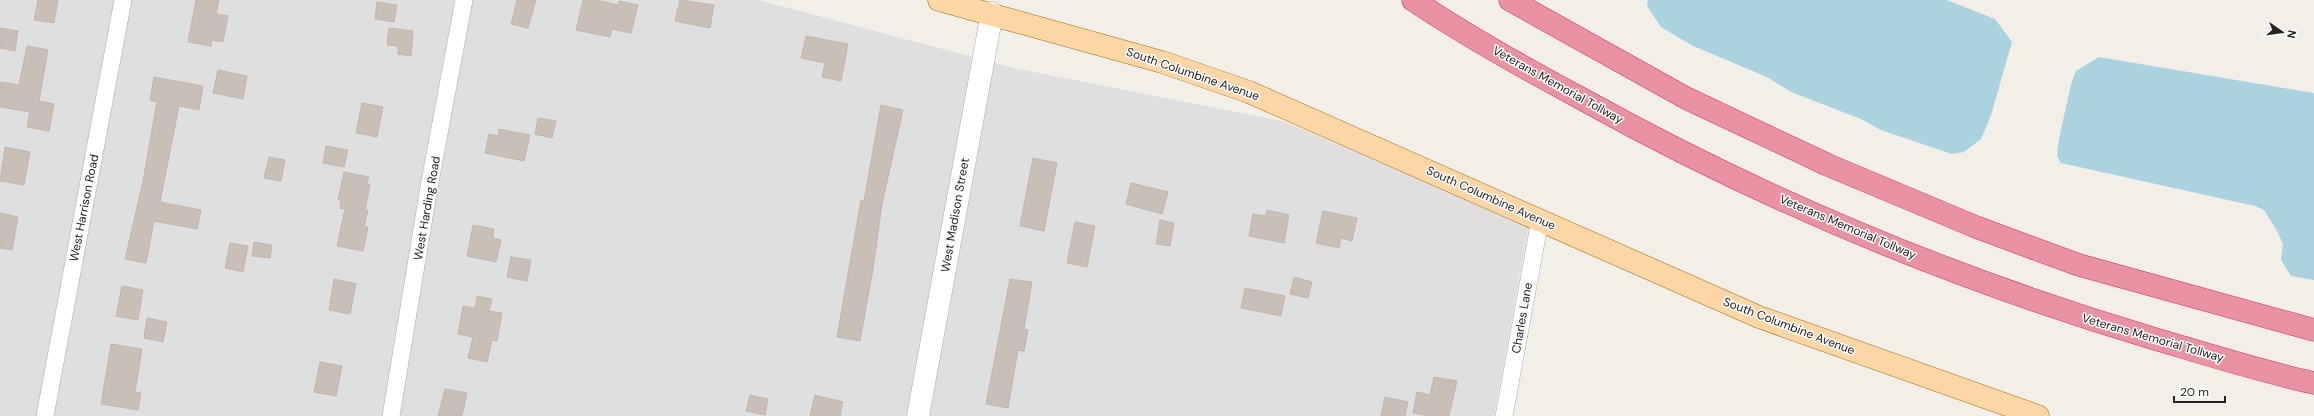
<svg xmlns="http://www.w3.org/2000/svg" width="2314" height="416" font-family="'DM Sans',sans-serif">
<rect width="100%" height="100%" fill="#f2efe9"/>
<path fill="#e0dfdf" d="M0,0H758L1014,68L1282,121L1529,225L1494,416H0Z"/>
<path fill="#aad3df" d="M1648,0H1947L1995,19L2012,42L1991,115L1981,139L1964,152L1952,154L1881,130L1861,119L1791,92L1767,77L1693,46L1661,27L1647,6Z
M2099,57L2314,93V280L2291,276L2281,260L2283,244L2276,229L2264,210L2255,206L2061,163L2057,156L2059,139L2071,84L2076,71Z"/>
<path fill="#c7bfb8" stroke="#c4b6ab" d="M38,0H58L54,23L34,20Z
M196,0H219L216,14L228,16L223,42L212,40L211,46L188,42Z
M517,0H536L528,28L511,24Z
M583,0H596L618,5L619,1L638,5L631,33L612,29L610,37L576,30Z
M680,0L714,5L710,28L675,21Z
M377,2L397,5L394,22L375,19Z
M0,28L18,31L15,51L0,48Z
M389,28L413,31L411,56L398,54V46L387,45Z
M806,36L848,44L841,81L822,77L825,63L801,58Z
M27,46L48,50L39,101L54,104L49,131L27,127L30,112L0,107V82L19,85Z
M218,70L247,76L243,99L213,93Z
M154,77L203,86L199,110L179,106L160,202L201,210L197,229L154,221L146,263L125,259L143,181L157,102L150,100Z
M362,103L383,107L377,137L356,133Z
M881,105L903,110L882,204L873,269L860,341L837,337L861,200L864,201Z
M538,118L556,121L552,138L535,134Z
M499,129L530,135L524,161L485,153L489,134L498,136Z
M326,146L348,150L344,167L323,163Z
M5,147L30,152L24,185L0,181Z
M269,157L285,160L281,181L264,178Z
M1033,158L1057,163L1044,231L1020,226Z
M344,172L369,177L367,184L370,185L365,210H368L364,227H368L363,251L337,246L345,209L340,208L341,200H338Z
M1131,183L1168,192L1162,214L1126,204Z
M1267,210L1289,215L1284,243L1249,236L1253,214L1265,216Z
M1323,211L1357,218L1352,241L1341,238L1339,248L1316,243Z
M0,213L18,217L12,250L0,248Z
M1160,220L1174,223L1170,246L1156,244Z
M1075,222L1095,226L1087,267L1067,263Z
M473,225L494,229L493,238L501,240L496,262L467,256Z
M254,242L272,245L270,258L252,256Z
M230,243L248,246L243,272L225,268Z
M511,257L531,260L527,281L507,277Z
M1294,277L1312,282L1308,298L1290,294Z
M334,279L356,284L350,314L329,310Z
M1010,279L1032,282L1024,329L1028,330L1024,351L1018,350L1008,408L986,404Z
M122,286L143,290L138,320L116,316Z
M1245,288L1285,296L1281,316L1241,308Z
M477,296L492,299L489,311L502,313L497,341L492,340L487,362L468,358L473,337L458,334L463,306L475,308Z
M147,318L167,322L163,342L144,338Z
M111,344L142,349L135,392L141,393L138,410L101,404Z
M320,362L342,366L336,396L314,392Z
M1434,377L1457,381L1449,416H1430L1413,413L1417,392L1430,395Z
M445,389L467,393L462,416H438Z
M750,395L768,399L765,415L746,411Z
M815,395L843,402L840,416H810Z
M1385,397L1408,402L1405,416H1381Z"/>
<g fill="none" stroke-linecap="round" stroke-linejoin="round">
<g stroke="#a9a9a9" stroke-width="18">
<path id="minor" d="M45,416L123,0
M391,416L429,187L464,0
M1504,416L1540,220"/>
</g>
<g stroke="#a9a9a9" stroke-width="23">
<path id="tertiary" d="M918,416L992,13"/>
</g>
<g stroke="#a06b00" stroke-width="23">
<path id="primary" d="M939,0L1162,62L1249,92L1759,317L2038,416"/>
</g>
<g stroke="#dc2a67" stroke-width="23">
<path id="motorway" d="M1413,0C1468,37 1526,69 1584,100C1764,200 1955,279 2152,338C2206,354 2259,371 2314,383
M1510,0L1686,98L1828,165L1976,227L2079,265L2314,330"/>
</g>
<use href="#minor" stroke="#fff" stroke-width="17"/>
<use href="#tertiary" stroke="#fff" stroke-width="22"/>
<use href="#primary" stroke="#fcd6a4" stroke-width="22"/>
<use href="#motorway" stroke="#e892a2" stroke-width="22"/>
</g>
<g text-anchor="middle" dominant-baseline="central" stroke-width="3" stroke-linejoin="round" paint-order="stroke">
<g font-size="12" fill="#222" stroke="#fff">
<text transform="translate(1193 74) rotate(19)">South Columbine Avenue</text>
<text transform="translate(1558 85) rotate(29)">Veterans Memorial Tollway</text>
<text transform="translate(1491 198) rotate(24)">South Columbine Avenue</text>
<text transform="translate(84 208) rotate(-79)">West Harrison Road</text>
<text transform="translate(427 208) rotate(-80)">West Harding Road</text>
<text transform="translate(955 215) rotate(-80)">West Madison Street</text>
<text transform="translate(1848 227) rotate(23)">Veterans Memorial Tollway</text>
<text transform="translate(1522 318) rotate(-80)">Charles Lane</text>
<text transform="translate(1789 326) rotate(21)">South Columbine Avenue</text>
<text transform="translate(2153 338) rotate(16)">Veterans Memorial Tollway</text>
</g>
</g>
<g transform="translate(2282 32) rotate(103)" stroke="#ffffff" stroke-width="3" paint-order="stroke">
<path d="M0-3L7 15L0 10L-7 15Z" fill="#222222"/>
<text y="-6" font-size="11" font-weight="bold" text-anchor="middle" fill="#222222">N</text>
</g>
<path d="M2174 396v6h51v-6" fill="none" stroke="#222222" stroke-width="2"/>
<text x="2180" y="396" font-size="12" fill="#222222" stroke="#ffffff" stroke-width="3" paint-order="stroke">20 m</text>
</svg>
